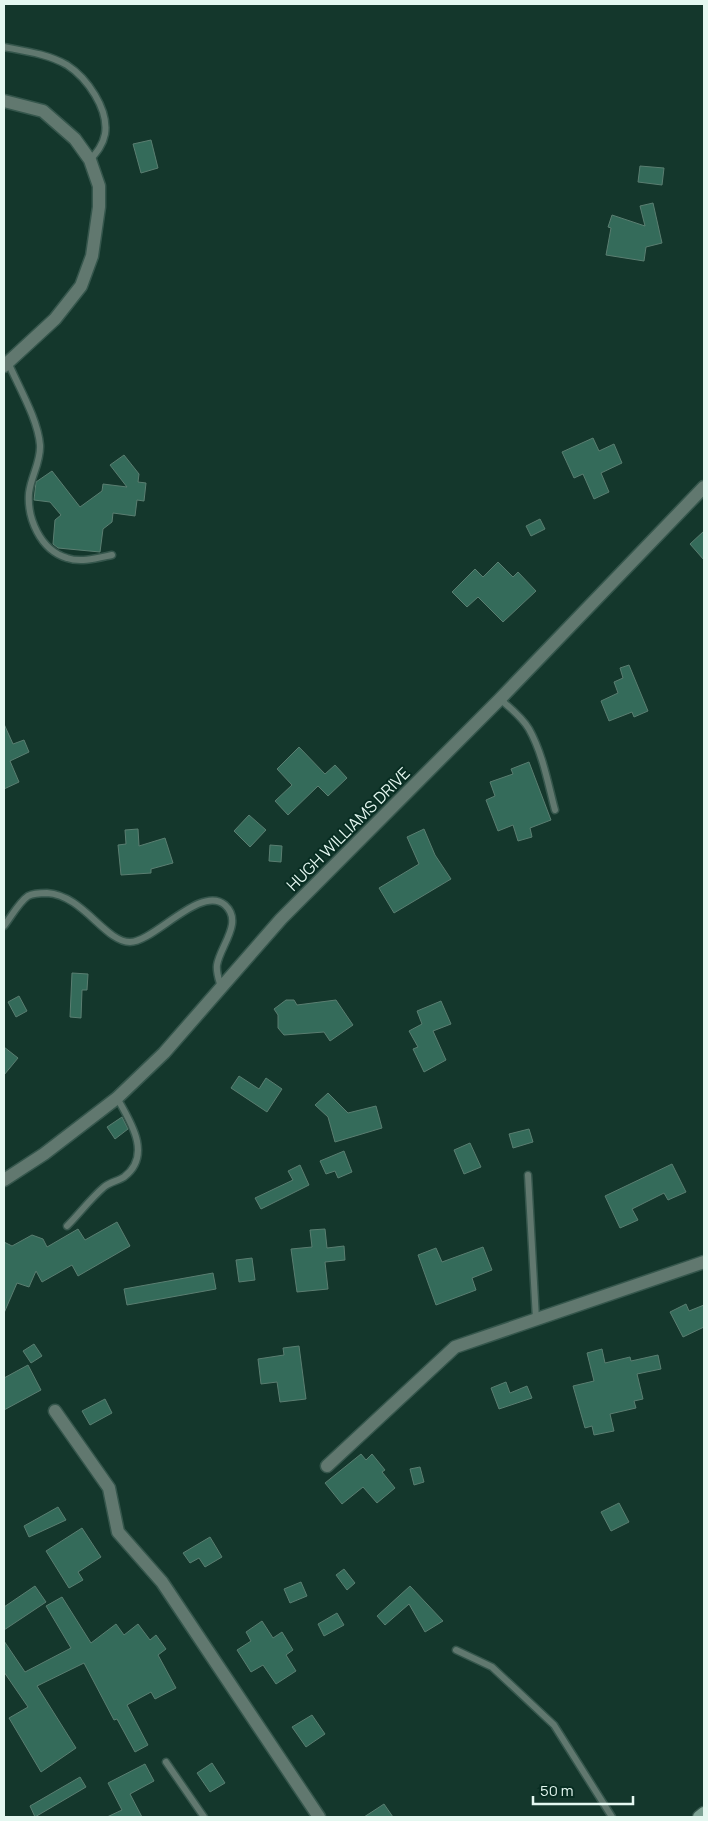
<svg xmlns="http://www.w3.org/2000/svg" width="708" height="1821" font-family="Manrope,sans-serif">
<rect width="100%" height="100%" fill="#14372c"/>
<path fill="#346b5a" stroke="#5a7e71" d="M151,140L158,168L141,173L133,144Z
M640,166L664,168L662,185L638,182Z
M653,203L662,243L646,247L644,261L606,255L611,228L608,227L612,215L645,226L640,206Z
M593,438L599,451L614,444L622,463L601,473L609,492L594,499L583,474L574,478L562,452Z
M124,455L139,474L138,482L146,483L144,501L137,500L135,516L113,513L112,522L103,529L100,552L58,548L53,544L55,520L61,515L50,502L34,500L36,482L52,471L80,507L102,491L103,484L127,487L110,465Z
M540,519L545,529L531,536L526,526Z
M704,531V560L690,544Z
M498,562L513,577L518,572L536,591L503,622L478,597L467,607L452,592L475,569L483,577Z
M629,665L648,711L634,717L632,712L609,721L601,701L618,693L614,682L623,678L620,668Z
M4,724L13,744L24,740L29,752L10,761L19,782L4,789Z
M299,747L325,774L335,765L347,778L328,796L318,786L288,815L275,801L292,785L277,769Z
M529,762L551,820L530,828L532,837L518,841L513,825L498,831L486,800L495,796L490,782L513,774L511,769Z
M249,815L266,830L250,847L234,831Z
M138,829L139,846L165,838L173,863L151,869V873L121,875L118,845L126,844L125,830Z
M424,829L435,855L451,879L394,913L379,888L419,864L407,837Z
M270,845L282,846L281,862L269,861Z
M72,973L88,974L87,990H82L81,1018L70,1017Z
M19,996L27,1011L16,1017L8,1002Z
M286,1000H294L297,1005L336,1000L353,1025L330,1041L324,1032L284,1035L278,1028V1015L274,1009Z
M441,1001L451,1024L433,1031L446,1060L424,1072L413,1049L418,1047L409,1031L422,1024L417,1011Z
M4,1047L18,1058L4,1075Z
M239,1076L259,1089L266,1078L282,1089L267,1112L231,1088Z
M328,1093L348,1113L376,1106L382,1128L335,1142L328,1117L315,1105Z
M122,1117L128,1129L115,1139L107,1127Z
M529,1129L533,1142L513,1148L509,1134Z
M470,1143L481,1167L464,1174L454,1150Z
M344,1151L352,1172L338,1178L335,1171L326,1174L320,1161Z
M672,1164L686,1192L668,1200L664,1193L632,1209L638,1220L620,1228L605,1196Z
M300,1165L309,1185L261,1209L255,1198L293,1180L288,1171Z
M117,1222L130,1246L78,1276L72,1265L42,1282L36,1271L29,1287L17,1283L4,1313V1242L12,1246L32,1235L43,1239L47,1247L78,1229L85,1240Z
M325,1229L327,1248L344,1246L345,1260L325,1262L328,1289L297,1292L291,1249L312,1247L310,1230Z
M483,1247L492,1270L472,1278L476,1290L436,1305L418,1255L436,1248L442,1262Z
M252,1258L255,1280L239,1282L236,1260Z
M213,1273L216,1289L127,1305L124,1289Z
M686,1304L689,1311L704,1305V1327L683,1337L670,1312Z
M34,1344L42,1356L31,1363L23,1351Z
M299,1346L306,1399L280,1402L277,1382L261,1384L258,1359L284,1355L283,1348Z
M602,1349L605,1363L630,1357L631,1361L658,1355L661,1369L637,1374L643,1399L634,1401L636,1408L610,1414L614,1431L594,1435L592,1426L585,1428L573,1386L594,1381L587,1353Z
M28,1365L41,1390L4,1410V1378Z
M506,1382L510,1393L527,1386L532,1398L499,1409L491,1388Z
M105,1399L112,1413L90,1425L82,1411Z
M361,1454L366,1460L372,1454L385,1470L382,1472L395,1488L377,1503L363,1487L342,1504L325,1483Z
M420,1467L424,1482L414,1485L410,1469Z
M619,1503L629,1522L611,1531L601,1512Z
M58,1507L66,1520L29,1537L24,1526Z
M82,1528L101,1557L78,1572L83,1580L69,1588L46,1551Z
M210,1537L222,1557L205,1567L199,1558L190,1563L183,1553Z
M344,1569L355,1583L347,1590L336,1575Z
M301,1582L307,1596L290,1603L284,1589Z
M35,1586L46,1602L4,1630V1607Z
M410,1586L443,1621L425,1632L409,1604L385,1625L377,1616Z
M62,1597L91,1643L116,1624L124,1635L138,1624L150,1640L156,1635L166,1649L158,1655L176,1688L155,1699L151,1692L127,1705L148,1745L135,1752L117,1719L114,1720L84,1663L37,1686L76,1748L41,1772L9,1718L28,1707L4,1672V1641L25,1672L71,1648L46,1606Z
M337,1613L344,1625L324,1636L318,1624Z
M262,1621L273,1638L282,1632L293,1650L286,1655L296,1671L276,1684L263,1665L251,1672L237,1650L251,1641L246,1632Z
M312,1715L325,1734L306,1747L292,1727Z
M212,1763L225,1783L210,1792L197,1773Z
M145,1764L154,1781L130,1794L142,1817H107L122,1810L108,1783Z
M80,1777L86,1787L35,1817L30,1806Z
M384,1804L393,1817H364Z"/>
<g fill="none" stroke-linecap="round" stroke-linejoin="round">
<g stroke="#35564c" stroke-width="9">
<path id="lane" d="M4,47C25,51 48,54 67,65C87,78 109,109 105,134C103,145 97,152 90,160
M8,362C18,386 38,419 40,445C41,462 31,476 29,493C27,518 40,550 67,558C81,563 98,558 112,555
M500,699C510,708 522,717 529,729C543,754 548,784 555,810
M4,926C11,917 19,902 28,896C34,893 41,893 47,893C83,895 105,942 130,942C154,942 201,884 225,905C244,922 220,946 217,965C216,973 219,980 221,987
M528,1175L536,1319
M67,1226C79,1214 91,1198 104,1187C110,1182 118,1181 124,1177C153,1155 130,1121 117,1098
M456,1650L492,1667L554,1725L612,1817
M166,1762L204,1817"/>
</g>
<g stroke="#35564c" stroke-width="15">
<path id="street" d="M4,101L43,111L75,139L90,160L99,186V207L92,256L81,286L55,319L4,366
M4,1180L44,1154L117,1098L164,1053L281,919L500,699L704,487
M55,1411L109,1488L118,1532L162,1582L319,1817
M327,1466L455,1347L704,1262"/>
</g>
<g stroke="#35564c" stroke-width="15">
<path id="secondary" d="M699,1817L704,1813"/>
</g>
<use href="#lane" stroke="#61786f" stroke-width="6"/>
<use href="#street" stroke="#61786f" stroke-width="12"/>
<use href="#secondary" stroke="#7ca193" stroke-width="12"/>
</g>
<g text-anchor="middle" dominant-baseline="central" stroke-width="4" stroke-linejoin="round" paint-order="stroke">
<g font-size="16" fill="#e5f8f1" stroke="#082d22">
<text transform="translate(348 829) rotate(-45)">HUGH WILLIAMS DRIVE</text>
</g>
</g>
<rect width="708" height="1821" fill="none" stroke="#e5f8f1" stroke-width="10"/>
<path d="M533 1796v8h100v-8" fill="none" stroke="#e5f8f1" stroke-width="2.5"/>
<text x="540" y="1796" font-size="15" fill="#e5f8f1" stroke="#082d22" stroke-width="4" paint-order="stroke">50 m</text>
</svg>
